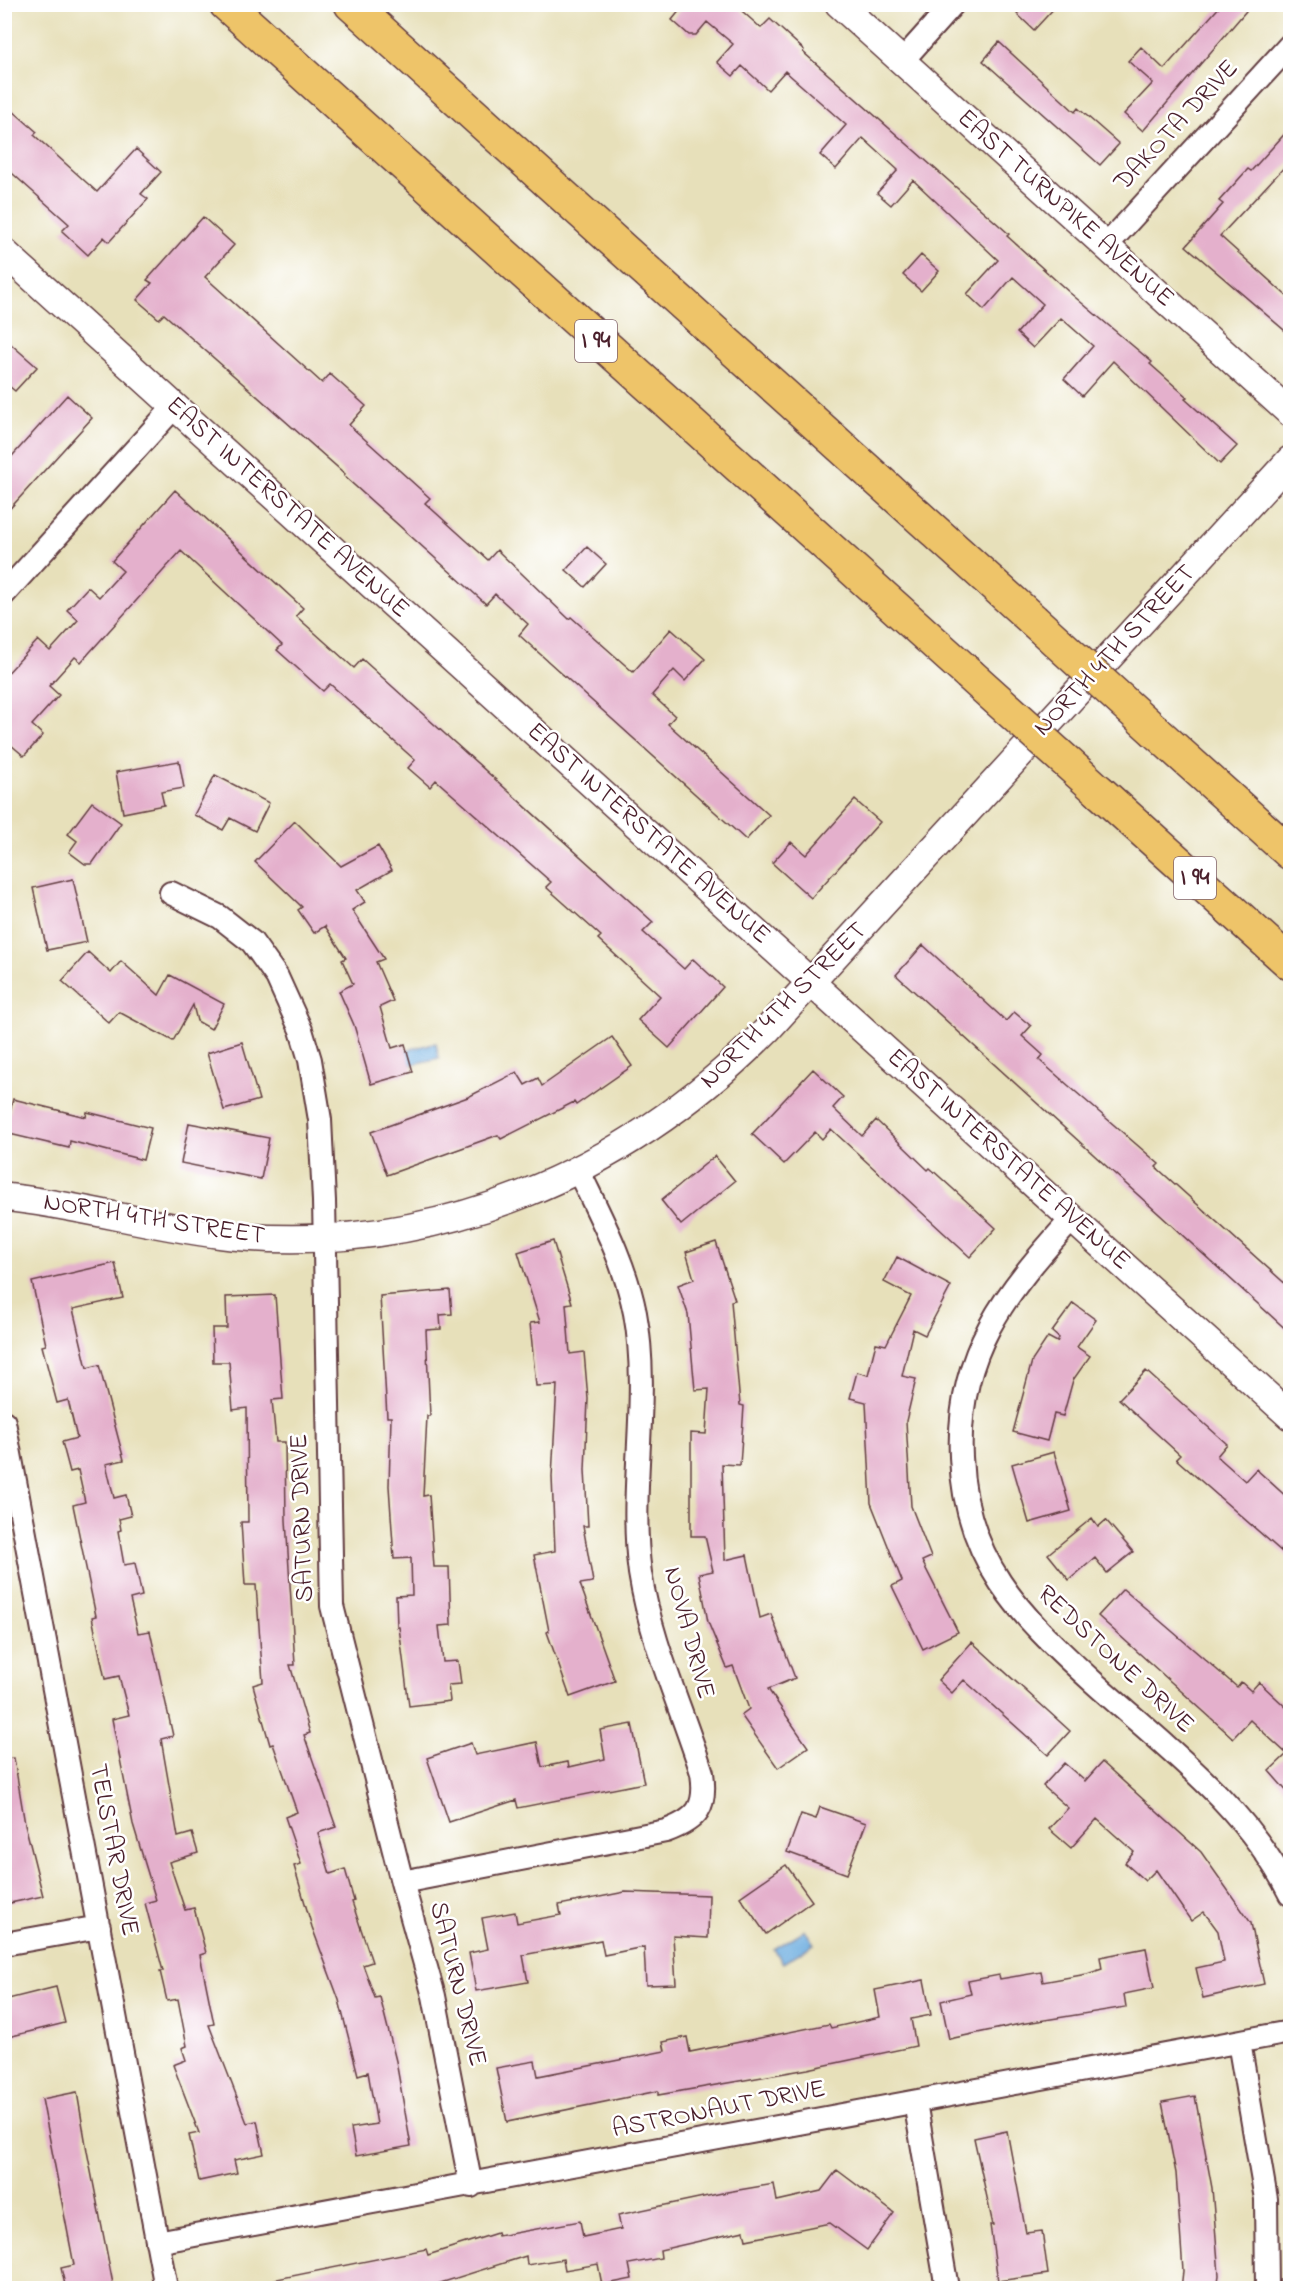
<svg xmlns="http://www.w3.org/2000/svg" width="1295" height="2293" font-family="'Indie Flower',sans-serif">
<rect width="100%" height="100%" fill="#fff"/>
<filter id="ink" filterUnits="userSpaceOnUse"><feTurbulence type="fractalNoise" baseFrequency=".0167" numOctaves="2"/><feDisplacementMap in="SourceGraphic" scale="12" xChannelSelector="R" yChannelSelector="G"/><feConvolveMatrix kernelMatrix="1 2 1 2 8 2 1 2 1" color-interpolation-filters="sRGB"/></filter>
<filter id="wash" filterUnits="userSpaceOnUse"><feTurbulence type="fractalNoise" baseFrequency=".008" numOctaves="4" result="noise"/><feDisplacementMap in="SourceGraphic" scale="24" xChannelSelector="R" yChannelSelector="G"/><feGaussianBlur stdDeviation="1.35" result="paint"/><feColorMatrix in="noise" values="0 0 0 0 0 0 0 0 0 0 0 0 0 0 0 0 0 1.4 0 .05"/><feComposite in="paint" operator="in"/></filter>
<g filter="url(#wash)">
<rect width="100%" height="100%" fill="#e7e0ba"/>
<path fill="#6bacdf" stroke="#5a6685" stroke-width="1.5" d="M436,1043L439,1058L409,1065L406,1050Z
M805,1930L814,1944L783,1963L774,1949Z"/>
<g id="blocks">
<path fill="#e4b0cc" d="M685,4H734L761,28L770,19L804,50L803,52L1009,234L1007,236L1070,293L1152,362L1150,364L1187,397L1185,399L1237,446L1220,464L1113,361L1082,396L1064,379L1093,346L1061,318L1033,348L1017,333L1043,304L1013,277L984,310L967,294L998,260L913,180L891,205L877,193L898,170L863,138L836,169L820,155L846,125L785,71L768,90L742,66L733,76L717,62L733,44L707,22L696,35H689L672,20Z
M1026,4H1058L1034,30L1017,14Z
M1222,4H1252L1143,131L1124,114L1153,83L1128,61L1141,47L1164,69Z
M999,42L1075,112L1078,108L1119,144L1100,165L983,61Z
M4,103L37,132L34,135L97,192L136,149L161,172L141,194L148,199L109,242L104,237L88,255L62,231L69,224L4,166Z
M1290,128V161L1220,236L1290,299V335L1186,246L1223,204L1219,201L1248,169L1251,171Z
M203,217L234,245L205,277L322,383L330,374L366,406L349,425L430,498L425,503L488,560L497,550L569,619L571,617L633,672L671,629L705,659L685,681L674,670L652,695L675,716L668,724L769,815L746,840L519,635L528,624L495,594L486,604L344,476L345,474L164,314L159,319L137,300L152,283L147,280Z
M921,255L939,271L921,291L903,275Z
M4,338L37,367L15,391L4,382Z
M67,395L92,418L4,515V465Z
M175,490L303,608L296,616L354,668L362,659L653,922L643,932L684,969L693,959L723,987L669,1048L638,1020L660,996L598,939L601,936L546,887L551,882L436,780L430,787L408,768L415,760L330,684L323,691L277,650L282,645L181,551L81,662L75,657L49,686L59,695L32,725L43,735L24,756L4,739V677L38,640L50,651L78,620L67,610L88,587L99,597L123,571L112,561Z
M587,547L606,564L585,587L566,570Z
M179,761L184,788L161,792L164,805L123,813L116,772Z
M215,775L269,803L255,831L230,818L223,830L194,815Z
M855,800L880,822L811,898L772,863L791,842L806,855Z
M92,802L121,823L92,864H85L69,852L77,841L68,834Z
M295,821L341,866L378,846L392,870L357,890L365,902L352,910L384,959L376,962L393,1001L380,1007L392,1048L405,1044L413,1072L371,1084L354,1025L339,991L353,984L342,960L346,958L325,926L314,933L298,910L302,907L255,862Z
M73,879L87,942L47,950L33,888Z
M923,945L1006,1021L1014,1012L1031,1026L1022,1036L1043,1055L1039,1060L1159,1164L1156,1167L1290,1288V1333L896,975Z
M88,952L111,973L121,961L159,995L170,975L224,1004L211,1029L197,1021L193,1005L173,1041L119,1012L109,1023L62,981Z
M612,1037L632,1066L576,1105L574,1102L501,1139L498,1135L387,1175L371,1132L468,1097L517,1072L525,1085L538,1078L542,1086Z
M242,1042L259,1100L224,1110L207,1053Z
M813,1069L843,1097L833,1108L862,1136L876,1120L928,1170L930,1168L996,1228L970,1257L831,1129L822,1139L815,1132L784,1164L752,1134Z
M13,1099L86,1117L87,1112L151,1128L143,1160L70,1141L69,1148L5,1133Z
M189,1123L269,1138L261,1179L181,1163Z
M715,1156L735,1181L681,1225L661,1200Z
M553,1241L572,1303L566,1304L570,1354L584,1352L588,1399L585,1470L588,1526H583L593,1582L580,1584L615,1681L570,1697L547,1632L549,1631L534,1555L555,1551L552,1477L557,1385L536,1386L530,1323L540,1322L518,1252Z
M716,1242L735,1300L731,1301L740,1405L744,1406L740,1465L722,1464L725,1560L747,1555L760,1618L771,1614L795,1678L768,1689L808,1747L778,1768L741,1715L749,1709L733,1666L727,1668L708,1622L699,1574L713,1571L705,1536H691V1433L706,1434L709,1389L695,1390L688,1314L678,1285L694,1279L686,1252Z
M897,1257L951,1286L925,1335L913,1329L902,1376L916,1379L906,1421L911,1506L931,1557L922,1561L958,1632L923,1649L892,1586L902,1581L871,1503L866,1402L850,1398L857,1372L868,1375L876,1343L886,1345L911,1296L884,1282Z
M115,1263L123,1298L73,1309L87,1368L99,1365L124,1460L106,1464L114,1498L126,1495L131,1516L119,1519L121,1530L118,1531L124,1565L135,1563L142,1596L130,1599L138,1633L150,1631L173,1736L161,1739L178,1837L192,1833L198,1853L169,1862L185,1910L194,1908L206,1953L200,1955L214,2024L209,2025L247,2123L257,2121L264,2154L234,2160L237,2173L199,2181L189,2135L199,2133L173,2065L186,2060L182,2048L187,2046L178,1999L167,2001L160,1971H163L145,1903L156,1900L133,1824L112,1719L129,1715L119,1676L105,1679L92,1617L96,1616L73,1505L85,1502L78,1470L70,1472L62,1442L77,1438L68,1400L57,1403L42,1346L46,1345L32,1282Z
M450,1290L452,1314L440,1315L441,1329L426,1330L430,1416H427L423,1496L429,1495L434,1567H449L451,1625L439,1626L443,1662L458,1661L461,1684L448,1685L450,1701L409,1706L399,1627H397L396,1596L412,1595L411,1558L394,1559L389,1486L391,1417H387L380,1296Z
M275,1295L283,1399L272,1400L276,1442H285L286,1520L295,1665H290L310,1733L304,1735L336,1827L318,1833L330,1874L345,1869L354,1901L352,1902L372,1962L363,1965L375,1998L380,1997L396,2061L411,2146L356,2156L351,2128L377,2124L368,2072L358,2075L339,2000L312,1927L294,1866L301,1864L285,1817L297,1812L273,1744L270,1745L253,1685L263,1682L256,1585H245L241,1522H248L247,1408L233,1410L229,1362H213L212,1328H227L226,1297Z
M1073,1303L1096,1320L1077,1347L1090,1356L1073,1380L1063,1416L1054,1414L1047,1441L1013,1432L1032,1361L1048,1337L1057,1342L1059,1338L1052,1332Z
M1146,1371L1227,1444L1217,1456L1245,1481L1256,1469L1290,1500V1559L1176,1459L1180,1455L1119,1399Z
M1054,1452L1071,1511L1029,1523L1012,1464Z
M1092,1518L1098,1527L1106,1520L1133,1552L1107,1573L1095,1558L1069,1580L1048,1554Z
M1123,1589L1237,1687L1241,1682L1251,1691L1259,1682L1290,1711V1795L1269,1771L1287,1754L1250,1720L1233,1738L1098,1616Z
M972,1642L1070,1731L1048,1755L964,1680L952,1693L938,1680Z
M632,1724L644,1783L518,1808L516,1800L449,1822L427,1758L471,1743L475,1755L537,1742L542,1767L568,1762L569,1767L605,1759L600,1730Z
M14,1758L25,1824L43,1896L10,1903L4,1877V1759Z
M1102,1762L1201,1852L1251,1923L1264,1984L1203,1998L1196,1968L1224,1962L1218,1931L1204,1912L1191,1921L1156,1870L1145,1881L1125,1863L1134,1852L1097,1819L1071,1848L1049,1829L1068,1808L1043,1786L1064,1763L1085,1781Z
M820,1807L866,1823L847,1874L787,1852L801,1814L816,1819Z
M786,1865L812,1901L766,1934L740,1897Z
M625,1892L709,1895L708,1938L673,1936L676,1984L646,1985L644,1947L604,1955L601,1940L523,1955L528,1982L476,1991L469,1953L488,1949L482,1918L515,1912L517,1923L561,1915L559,1905Z
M1146,1948L1154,1988L1124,1994L1126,2007L1020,2024L949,2039L941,2001L971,1994L968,1981L999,1975L1000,1979L1041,1972L1043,1982L1087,1974L1102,1969L1100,1957Z
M924,1980L931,2015L911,2019L916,2046L808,2069L658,2095V2091L507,2122L496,2068L535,2061L538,2076L665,2051L663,2042L687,2037L690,2052L829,2024L831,2028L880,2017L875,1990Z
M56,1987L65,2023L4,2038V2000Z
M77,2092L87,2151L114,2289H66L61,2268L74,2265L42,2099Z
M1195,2096L1212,2188L1219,2275L1217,2289H1181L1183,2271L1176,2173L1162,2102Z
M1007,2131L1026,2233L1042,2231L1048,2274L998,2281L990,2225H993L974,2138Z
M837,2170L894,2213L867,2250L830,2223L746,2240L744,2231L660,2250L661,2258L629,2264L632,2279L602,2285L598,2264L565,2270L563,2259L527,2265L526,2256L434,2285V2289H268L267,2281L426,2249L428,2255L497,2233L498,2236L580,2221L583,2237L621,2229L618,2215L727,2192L774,2184L777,2201L821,2191Z"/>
</g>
</g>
<g filter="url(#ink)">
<use href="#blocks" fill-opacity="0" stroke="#623c40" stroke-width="1.5"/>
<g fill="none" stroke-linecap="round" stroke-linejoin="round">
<g stroke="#623c40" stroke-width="26">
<path id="minor" d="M902,61L953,4
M1106,246L1290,45
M4,594L175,406
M171,893L220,917L252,942L277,977L301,1030L310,1060L320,1120L324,1201L332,1606L402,1882L434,1996L471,2186
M1072,1219C1006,1292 956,1353 961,1457C965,1561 1019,1614 1091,1680C1163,1745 1246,1805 1290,1894
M4,1422L166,2288
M402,1882L666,1831C698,1819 707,1807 702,1773C681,1706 651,1643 640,1573C628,1487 651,1399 635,1313C625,1262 600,1216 578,1170
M4,1944L99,1927
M1239,2042L1266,2199L1267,2288
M915,2102L947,2288
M157,2242L1290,2032"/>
</g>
<g stroke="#623c40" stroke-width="30">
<path id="tertiary" d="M839,4L1290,413
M4,252L1290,1416
M4,1197C81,1205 156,1228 232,1236C437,1255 625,1174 767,1030L1290,460"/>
</g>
<g stroke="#623c40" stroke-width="36">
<path id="motorway" d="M226,4L969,674
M351,4L1033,620
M1156,732L1290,853
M1100,792L1290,963"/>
</g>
<use href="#minor" stroke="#fff" stroke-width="22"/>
<use href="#tertiary" stroke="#fff" stroke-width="27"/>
<use href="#motorway" stroke="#eec469" stroke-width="33"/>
<g stroke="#623c40" stroke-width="36" stroke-linecap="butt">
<path id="motorway-bridge" d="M1033,620L1156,732
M969,674L1100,792"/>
</g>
<use href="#motorway-bridge" stroke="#eec469" stroke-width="33"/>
</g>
</g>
<g text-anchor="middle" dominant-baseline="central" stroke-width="5" stroke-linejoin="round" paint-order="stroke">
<g fill="#fff" stroke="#80626b" stroke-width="1.5">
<rect x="575" y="320" width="42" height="42" rx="4.5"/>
<rect x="1174" y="857" width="42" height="42" rx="4.5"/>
</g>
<g font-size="24" font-weight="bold" fill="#4a1f2b">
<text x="596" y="341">I 94</text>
<text x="1195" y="878">I 94</text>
</g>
<g font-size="26" fill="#4a1f2b" stroke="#fff">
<text transform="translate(1177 126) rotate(-47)">DAKOTA DRIVE</text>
<text transform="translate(1065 209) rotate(42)">EAST TURNPIKE AVENUE</text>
<text transform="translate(287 508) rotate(42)">EAST INTERSTATE AVENUE</text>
<text transform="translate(1115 651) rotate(-47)">NORTH 4TH STREET</text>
<text transform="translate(648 834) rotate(42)">EAST INTERSTATE AVENUE</text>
<text transform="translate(784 1006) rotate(-45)">NORTH 4TH STREET</text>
<text transform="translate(1008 1160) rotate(42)">EAST INTERSTATE AVENUE</text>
<text transform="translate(154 1220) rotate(9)">NORTH 4TH STREET</text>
<text transform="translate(303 1518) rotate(-92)">SATURN DRIVE</text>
<text transform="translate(688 1633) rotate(75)">NOVA DRIVE</text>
<text transform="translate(1115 1660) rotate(43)">REDSTONE DRIVE</text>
<text transform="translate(113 1850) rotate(79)">TELSTAR DRIVE</text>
<text transform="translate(457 1984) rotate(76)">SATURN DRIVE</text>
<text transform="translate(719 2110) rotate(-11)">ASTRONAUT DRIVE</text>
</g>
</g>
<rect width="1295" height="2293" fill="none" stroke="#fff" stroke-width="24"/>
</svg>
